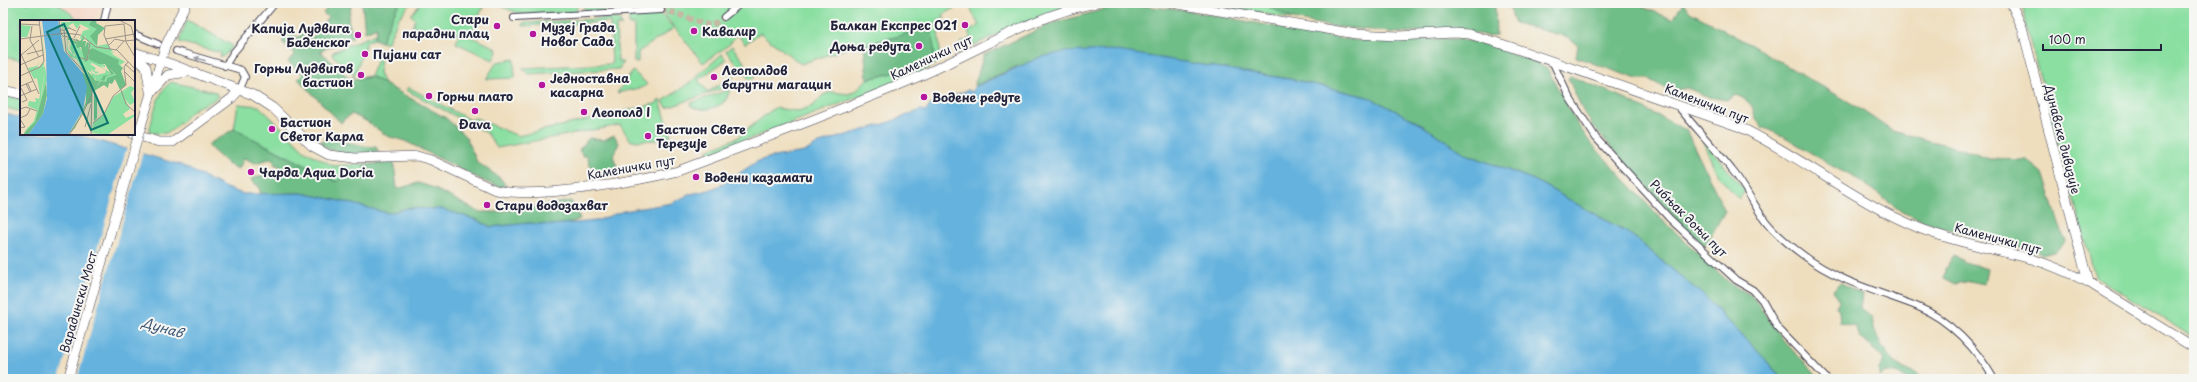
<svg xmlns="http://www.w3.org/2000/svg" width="2197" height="382" font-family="'Playpen Sans',sans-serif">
<rect width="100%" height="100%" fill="#f6f6f2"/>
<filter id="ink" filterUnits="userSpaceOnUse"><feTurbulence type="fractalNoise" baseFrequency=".025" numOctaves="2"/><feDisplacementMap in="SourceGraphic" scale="8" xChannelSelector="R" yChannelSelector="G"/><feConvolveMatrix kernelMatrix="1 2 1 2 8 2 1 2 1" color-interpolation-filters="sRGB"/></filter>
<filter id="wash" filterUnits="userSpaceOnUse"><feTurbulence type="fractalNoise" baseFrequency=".012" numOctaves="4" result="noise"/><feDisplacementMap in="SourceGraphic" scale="16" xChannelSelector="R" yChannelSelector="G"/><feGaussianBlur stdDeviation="0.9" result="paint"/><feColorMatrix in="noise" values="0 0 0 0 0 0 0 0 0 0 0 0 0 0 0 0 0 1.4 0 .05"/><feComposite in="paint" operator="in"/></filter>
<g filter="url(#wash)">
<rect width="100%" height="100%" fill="#eedebe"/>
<path fill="#f4d3c1" d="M3,3H104L94,21H85L79,18L78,21H21Z"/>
<path fill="#8adfa1" stroke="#56806e" d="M3,3H57L78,19L79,18L85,21H21V60L3,57Z
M401,3H411L398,19L387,44L381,42L396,9Z
M421,3H485L470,36L496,48L497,52L493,60L456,43L459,34L437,26L433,33L422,27H412L415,19L411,15Z
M493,3H577V9L575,13L522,15Z
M582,3H737L726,19L744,3H965L943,14L945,18L937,21L941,61L920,73L710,154L707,150L737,138L774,108L798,111L813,106L823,95L831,92L848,94L856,91L867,79L902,71L934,57L931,24L900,36L848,48L801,64L760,33L745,44L737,34L730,44L703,63L658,7L592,12L585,10Z
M968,3H1078L989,38L956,54L955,51L962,47L960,43L971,38L968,31L979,26Z
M1203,3H1262L1293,19Z
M2022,3H2194V338L2095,276L2027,31Z
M660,14L674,28L638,52V62H634V25H629V17Z
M615,18L621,22V26H616L618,62H623L619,69L528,74L522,68L612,64L610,22L523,26V23Z
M187,20L233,46L224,56L220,57L221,53L179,42Z
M375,34L374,39L367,41L353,79L370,76L379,55L381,56L379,73L384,84L372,77L351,80L354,74L332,55L333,52Z
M732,46L755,77L750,80L726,51Z
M722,54L726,60L698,80L708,92L734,75L726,87L667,108L663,101L698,77V75Z
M514,59L515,78L486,79L497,62Z
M633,71L647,84L644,87L617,93Z
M171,82L215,92L218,96C213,103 202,104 196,108C178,121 175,139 149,132C153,118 156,92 171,82Z
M408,87L470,120L476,118L518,136L655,104L660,100L671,136L660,140L631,141L620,125L497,148L487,133L406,90Z
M731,89C728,93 728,97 725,101C717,109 700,112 691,106V103Z
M3,95L21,99V112L3,107Z
M238,104L259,106L305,151L334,166L363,164L367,176L354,170L338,182L234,129Z
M1701,137L1745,191L1739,199L1718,176Z"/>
<path fill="#6fbe87" stroke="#487061" d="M332,3H352L348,20L353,37L320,51L351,80L372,77L446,118L466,137L477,162L500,178L504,183V188L486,182L405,141L387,136L368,122L352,114L344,119L341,123L298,79L303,74L288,62L295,53L282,42L284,39L282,37L288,29L298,38L303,32L311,39L328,17L323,13Z
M362,3H401L396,9L381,42L374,39L377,27L365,32Z
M1262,3H1495L1496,35L1488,36L1456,29L1399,33L1329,26L1293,19Z
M1508,3H1632L1672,19L1683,4L1690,12L1753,46L1854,105L1892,131L1962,149L1989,159L2027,160L2043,173L2065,242L2055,252L2042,255L2021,247L1936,226L1902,212L1859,180L1832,166L1787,138L1762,127L1755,118C1754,105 1748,100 1736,95L1727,100L1709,97L1687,88L1671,91L1648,79H1637L1576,57L1578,46L1568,37L1515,23Z
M1120,5C1196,7 1270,28 1345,39C1381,44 1417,37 1454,39C1483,40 1511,54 1538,63L1548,70L1576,122L1589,141L1659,217L1732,285L1752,296L1784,341L1820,379H1782L1764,358L1703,295L1630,234L1534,180L1466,154L1414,120L1368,97L1295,80L1259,74L1018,66L974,86L984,55L1050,24Z
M931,24L935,57L902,71L867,79L864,45L900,36Z
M1570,76L1617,95L1686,130L1725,211L1703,249L1597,131L1583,111L1568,78Z
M234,129L337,182L354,170L367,176L363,164L394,163L397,189L418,183L431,187L479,212H496L571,201L580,219L569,223L552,225L529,223L491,227L477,220L442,209L408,208L388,213L341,201L301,193L261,194L258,185L253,183L251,179L280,170L279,165H275L273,158L255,163L244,158L239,169L229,165L207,145Z
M614,135L619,143L613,156L617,167L611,175L590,166L587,156H583L579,150L589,138L604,140Z
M327,136C334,140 369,148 376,147L379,152C362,154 333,157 320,143Z
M1954,255L1965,262L1987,269L1984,284L1970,281L1956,284L1944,278L1945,269Z
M1841,283L1862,294L1860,308L1872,318C1874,335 1886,357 1901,367C1909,373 1913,368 1922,379H1906L1897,373L1885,372L1879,377V369L1884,361L1881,356L1861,338L1855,326L1840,323L1839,311L1836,306L1840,300L1833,290Z"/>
<path fill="#65b2de" stroke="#446a8c" d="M1111,50L1295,80L1368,97L1414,120L1466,154L1534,180L1630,234L1703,295L1764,358L1782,379H3V113L21,118V134H75L181,165L226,188L243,194L301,193L341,201L388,213L408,208L442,209L477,220L491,227L529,223L552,225L596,221L623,211L672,203L690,194L709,190L723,184L756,162L767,158L804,152L819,143L884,124L921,110L926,111L931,104L968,90L972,92L974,87L1038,58L1063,52Z"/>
<path fill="#eedebe" d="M127,147L143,152L77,379H59Z"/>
</g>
<g filter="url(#ink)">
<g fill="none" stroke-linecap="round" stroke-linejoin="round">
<path stroke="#c5b8a4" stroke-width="6" stroke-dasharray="6 3" stroke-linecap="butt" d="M661,10C676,11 703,26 710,25C715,24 720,20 724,17"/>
<g stroke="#413e4f" stroke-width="8">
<path id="street" d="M724,17L741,3
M514,18L661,10
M104,21L108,3
M134,34L158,44
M176,51L241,70L245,77L240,89
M1552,61L1569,97L1596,138L1670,219L1736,280L1753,290L1762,300L1777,327L1827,379
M225,66L233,53L275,3
M1677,105C1695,128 1715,148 1732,170C1744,184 1751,200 1762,216C1772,231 1788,244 1803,255C1837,281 1877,291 1916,306C1949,319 1977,349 1994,379"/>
</g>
<g stroke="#413e4f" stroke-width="10">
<path id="secondary" d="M1172,3L1356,34L1398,36L1455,33L1469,34L1508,46L1740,127C1802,157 1855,202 1919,228C1956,243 1997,249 2035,260C2054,266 2071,274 2088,282L2194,348
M2011,3L2022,27L2088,282
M134,52L171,64L253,95L273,108L312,146L329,155L355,158L417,156L431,160L493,189C529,201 639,181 678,171C759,140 841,111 920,76C978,51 1033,15 1096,3
M134,56L146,67L150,91
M3,90L21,94
M154,90L168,75L188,72
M141,126L165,47L186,3
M133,134L159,142H173L232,98L240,89
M68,379L111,231"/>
</g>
<use href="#street" stroke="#fff" stroke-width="6"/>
<use href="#secondary" stroke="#fff" stroke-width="9"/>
<g stroke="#413e4f" stroke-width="10" stroke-linecap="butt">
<path id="secondary-bridge" d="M111,231L141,126"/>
</g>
<use href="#secondary-bridge" stroke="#fff" stroke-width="9"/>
</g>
<defs><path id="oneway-solid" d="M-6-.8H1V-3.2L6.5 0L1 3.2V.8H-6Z"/></defs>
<use fill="#9c9ca7" href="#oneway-solid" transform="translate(200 59) rotate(-164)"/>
</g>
<g fill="#b5179e" stroke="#f6f6f2" stroke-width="1.5">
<circle cx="965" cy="25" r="4"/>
<circle cx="497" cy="26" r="4"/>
<circle cx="694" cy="31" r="4"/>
<circle cx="533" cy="34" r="4"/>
<circle cx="358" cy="35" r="4"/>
<circle cx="919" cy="46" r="4"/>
<circle cx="365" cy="54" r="4"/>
<circle cx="361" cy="75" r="4"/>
<circle cx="714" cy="77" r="4"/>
<circle cx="542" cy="85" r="4"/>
<circle cx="429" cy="96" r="4"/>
<circle cx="924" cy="97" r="4"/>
<circle cx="475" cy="111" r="4"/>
<circle cx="584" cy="112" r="4"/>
<circle cx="272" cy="129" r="4"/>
<circle cx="648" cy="136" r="4"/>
<circle cx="251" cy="172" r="4"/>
<circle cx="696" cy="177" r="4"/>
<circle cx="487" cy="205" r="4"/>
</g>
<g text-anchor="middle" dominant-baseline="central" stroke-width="4" stroke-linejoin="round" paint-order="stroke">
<g font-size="12" font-weight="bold" fill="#22223b" stroke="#f6f6f2" text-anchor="start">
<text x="489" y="19" text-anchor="end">Стари<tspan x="489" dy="14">парадни плац</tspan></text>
<text x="957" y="25" text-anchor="end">Балкан Експрес 021</text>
<text x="541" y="27">Музеј Града<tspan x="541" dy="14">Новог Сада</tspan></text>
<text x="350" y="28" text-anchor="end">Капија Лудвига<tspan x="350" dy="14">Баденског</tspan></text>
<text x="702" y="31">Кавалир</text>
<text x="911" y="46" text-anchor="end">Доња редута</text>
<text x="373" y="54">Пијани сат</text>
<text x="353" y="68" text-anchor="end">Горњи Лудвигов<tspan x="353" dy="14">бастион</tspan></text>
<text x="722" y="70">Леополдов<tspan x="722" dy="14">барутни магацин</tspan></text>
<text x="550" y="78">Једноставна<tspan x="550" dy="14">касарна</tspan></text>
<text x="437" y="96">Горњи плато</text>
<text x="932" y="97">Водене редуте</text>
<text x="592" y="112">Леополд I</text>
<text x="280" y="122">Бастион<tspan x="280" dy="14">Светог Карла</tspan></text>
<text x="475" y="124" text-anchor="middle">Đava</text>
<text x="656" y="129">Бастион Свете<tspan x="656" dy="14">Терезије</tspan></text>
<text x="259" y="172">Чарда Aqua Doria</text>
<text x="704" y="177">Водени казамати</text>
<text x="495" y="205">Стари водозахват</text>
</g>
<g font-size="12" fill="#22223b" stroke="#f6f6f2">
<text transform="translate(931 57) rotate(-25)">Каменички пут</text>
<text transform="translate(1707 103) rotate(21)">Каменички пут</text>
<text transform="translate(2063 139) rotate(76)">Дунавске дивизије</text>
<text transform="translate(631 167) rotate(-10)">Каменички пут</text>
<text transform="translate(1689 218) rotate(45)">Рибњак доњи пут</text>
<text transform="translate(1998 238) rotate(15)">Каменички пут</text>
<text transform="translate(78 302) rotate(-74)">Варадински Мост</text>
</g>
<g font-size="13" font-style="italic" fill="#395474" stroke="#f6f6f2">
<text transform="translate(163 327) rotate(16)">Дунав</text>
</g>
</g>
<g transform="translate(20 20)">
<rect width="115" height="115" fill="#eedebe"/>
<path d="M50,0H72L71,3L78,9L72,18L77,26L87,24L92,30L91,33L94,31L92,34L105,42L100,45L102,47L98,44V40L70,28L68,39L85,45V47L80,46L91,53L87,55L93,54L91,48L96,56L87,58L86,62L81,61L76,67L80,61H76L75,57L73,63L71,52L67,50L71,65L57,39L51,37L47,30L48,24V30L55,37V33L53,35L50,28L51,23L47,22L57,24L64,33L65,40H69L66,39L67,29L70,24L65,18L66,15L62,20L60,18L63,11L70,9L60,4L57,9L53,3L48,6L51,8L47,9L46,6L42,9L41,2H51ZM72,43L86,50L85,53L76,55L72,53L71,49L76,54L79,52L74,51L76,48L70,44ZM21,2L24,34V45L23,47H25L27,60L15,102L12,107L4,112L14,101L22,73L25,49L21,76L17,90L8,86L9,81L16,82L15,78L19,79L20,75L17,58L14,59L8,48L17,46L19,42L17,49L24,42ZM0,5L11,6L7,17H0ZM110,66L115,68L111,73L115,82L110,85L105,79L110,89L103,94L106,98L115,94V96L87,115L72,113L73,103L84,95L93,77Z" fill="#8adfa1" fill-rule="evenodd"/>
<path d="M72,0H77L76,3L85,8L78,15L77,26L70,16L77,9L69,5ZM48,18L58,22L55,18L60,21L63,18L65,19L63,20L62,24L63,21H66L65,28L67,22L69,23L67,39L69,40L65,42L61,27L57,28L56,24L50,22L51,20H48L46,31ZM72,28L99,40L98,44L103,48L101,51L106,65L100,70L95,59L92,64L89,63L88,68L84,65L74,71L77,80V98L74,101V72H72V82L66,85L55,108L48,115L59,98L66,82V65L59,50L66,55L71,66L67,50L76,61H80L76,67L81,61L86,62L87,58L96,55L90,48L94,54L86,56L84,61L80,59H82L83,56L91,54L85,44H79L68,39L69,30ZM26,63L27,75L23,94L8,115H5L4,113L15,102Z" fill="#6fbe87"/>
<path d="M22,0H38L44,31L62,52L67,67L63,90L48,115H8L23,94L27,78L26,33Z" fill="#65b2de"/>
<path fill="none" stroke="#9c938a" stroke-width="1" d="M19,0L24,41L20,47M39,0L41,14L44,17M99,0L111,6L115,20M0,4L20,5M12,6L10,20L19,37M85,6L104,4L106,22L115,37M85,6L84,15L90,29M41,10H44L46,32L66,54L72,71L71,115M44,10L49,8L56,11M45,16L58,21M62,16L76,27L97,30L115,49M54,18L60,6M0,19L45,13L61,15M85,19L115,14M88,26L95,19L104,21M96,30L104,21L115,20M0,32L19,74M7,34L23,30M0,36L19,20M58,37L67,40L70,23M105,44L115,53M0,45L23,35M104,51L115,62M0,56L20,47M6,64H8L11,71L10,72ZM106,65L104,47L108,42M1,66L13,61M1,68L7,80L2,82M101,70L106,84L115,92M0,76L17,69M0,89L6,87L17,91M0,98L7,95L10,89M0,99L5,107L0,108M73,103L84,94L93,76L106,65M65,107L71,84M49,115L62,95L71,76"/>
<path fill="#0f766e" fill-opacity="0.15" stroke="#0f766e" stroke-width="2" d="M44,4L88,103L71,110L27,12Z"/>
<rect width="115" height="115" fill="none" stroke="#22223b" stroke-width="2"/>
</g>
<rect width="2197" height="382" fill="none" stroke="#f6f6f2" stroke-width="16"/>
<path d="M2043 44v6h118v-6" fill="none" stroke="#22223b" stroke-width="2"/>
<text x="2049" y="44" font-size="12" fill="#22223b" stroke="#f6f6f2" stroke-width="3" paint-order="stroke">100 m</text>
</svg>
